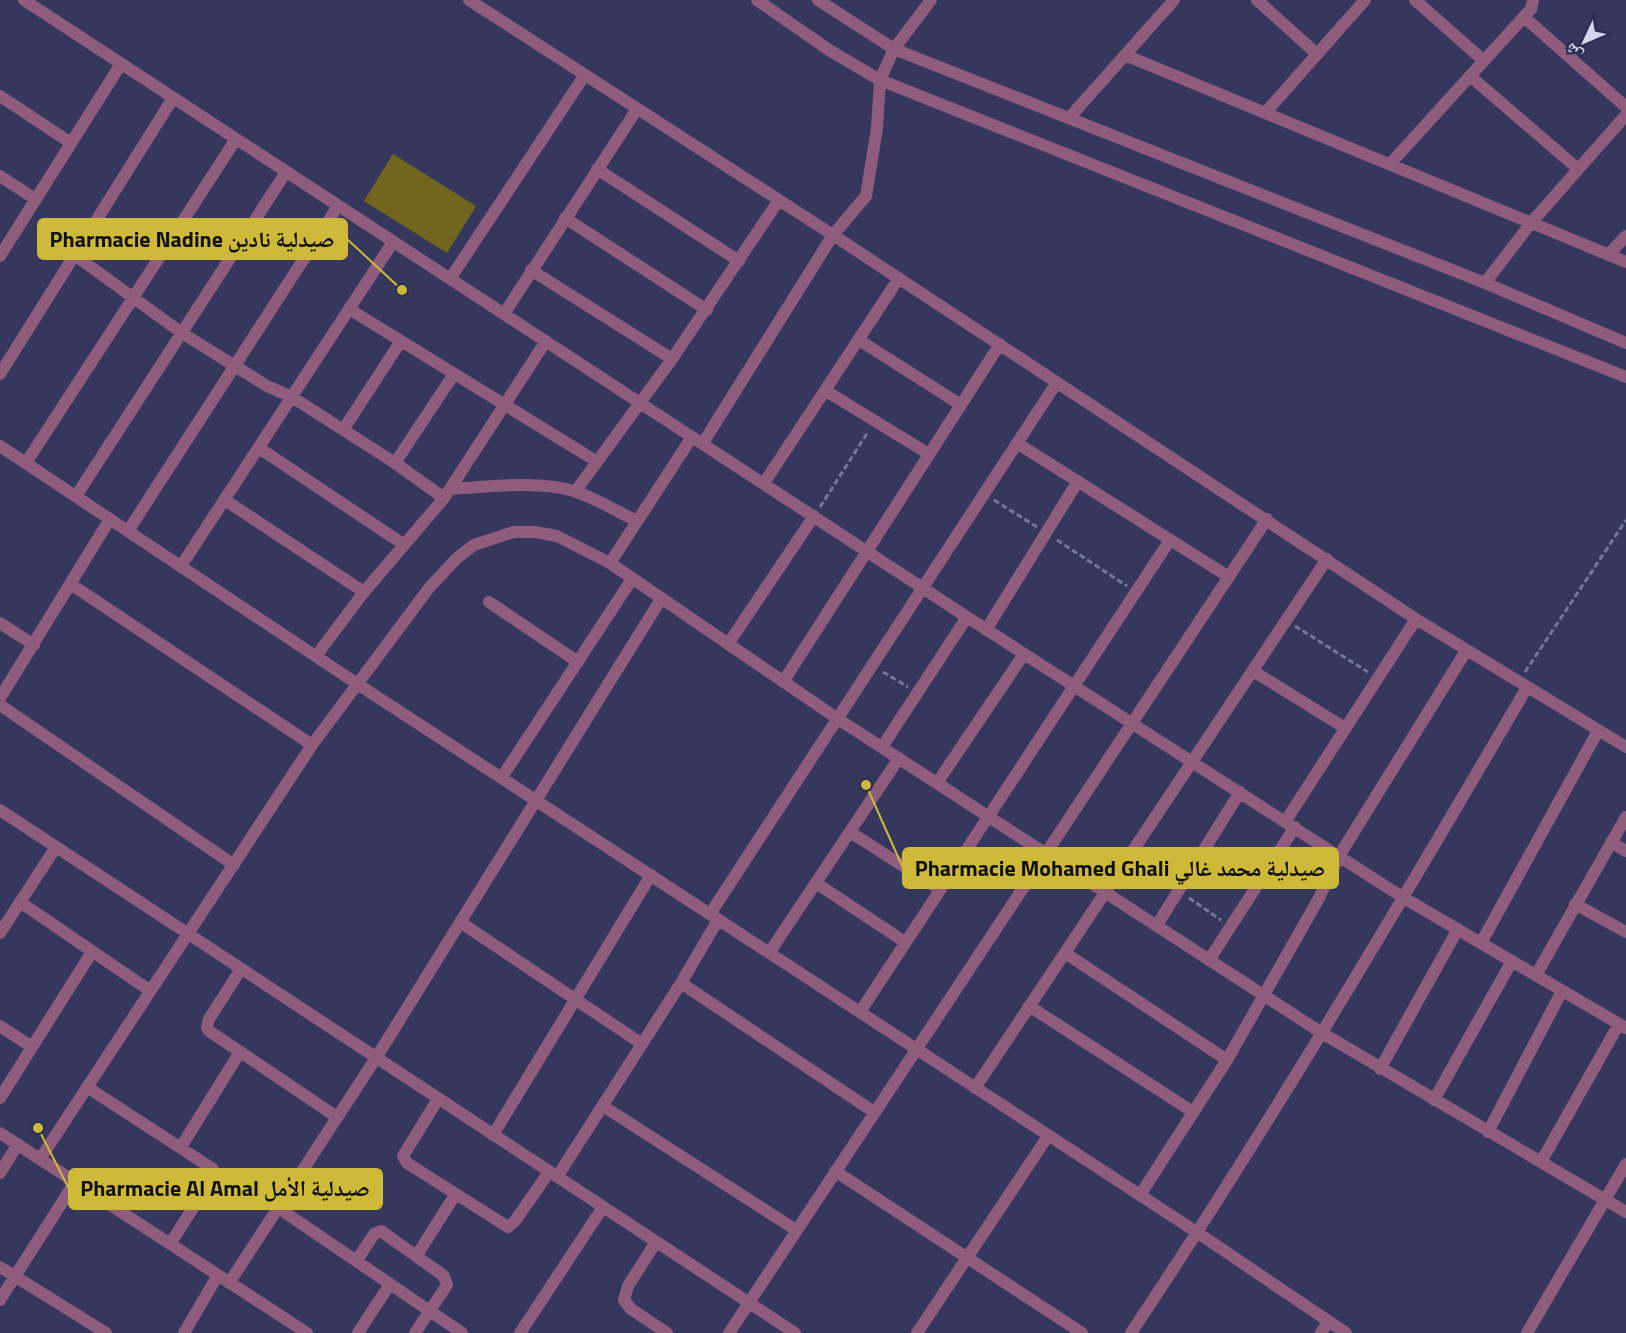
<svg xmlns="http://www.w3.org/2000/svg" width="1626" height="1333" font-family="'Titillium Web','Noto Naskh Arabic',sans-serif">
<rect width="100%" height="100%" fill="#35385c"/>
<path fill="#72661f" d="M393,154L476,206L447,253L364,201Z"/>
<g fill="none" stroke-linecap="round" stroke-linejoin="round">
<path stroke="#747795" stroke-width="3" stroke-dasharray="6 3" stroke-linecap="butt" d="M994,500L1037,527
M820,507L868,432
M1057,540L1127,586
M1295,626L1368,672
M883,672L908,687
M1525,672L1626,520
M1189,898L1221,920"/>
<path stroke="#8f5c7e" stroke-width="12" d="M24,0L967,617L1285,822L1404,898L1626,1028
M469,0L833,235L1416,619L1626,747
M757,0L829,50L880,80L1626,377
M818,0L894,49L1485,283L1626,343
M1257,0L1317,54
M1415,0L1484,61
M1524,17L1626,107
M1125,55L1626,262
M1470,76L1577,168
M0,96L71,143
M1265,113L1365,0
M1070,117L1174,0
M1390,164L1531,9L1533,0
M597,169L739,261
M0,176L35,199
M565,218L707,310
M73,254L182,333L267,386L292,397L395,463L444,498
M1608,255L1626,236
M0,256L121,64
M531,270L672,359
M450,279L584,76
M1485,283L1531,223L1626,115
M349,309L596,461
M504,314L637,109
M859,340L961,405
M0,374L173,98
M826,391L929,454
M343,430L401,341
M703,443L833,235L866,196L877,128L880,80L894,49L931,0
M1017,443L1229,577
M0,446L356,683L1198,1233L1346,1333
M259,448L403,544
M26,463L236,139
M395,463L454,374
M764,483L899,278
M450,489C490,487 535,480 574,491C595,498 616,511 637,521
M575,492L672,359L779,200
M76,496L286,172
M225,500L364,592
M128,531L338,206
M610,563L692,437
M181,566L393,242
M72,585L312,745
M489,602L578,662
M0,623L34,645
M986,630L1078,481
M728,644L814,516
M316,656L364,592L444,498L546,341
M1253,671L1345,728
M783,682L1000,344
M0,698L110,519
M0,705L234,865
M882,747L967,617
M502,777L632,579
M937,783L1024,654
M0,810L795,1333
M1285,822L1416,619
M850,832L939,889
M1611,842L1626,851
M816,883L905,942
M20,902L149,990
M1575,904L1626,932
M710,914L1057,382
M460,922L642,1044
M1157,925L1240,792
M0,933L56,847
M1481,943L1598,731
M769,953L899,758
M1065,953L1227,1060
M1209,960L1295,827
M241,969L209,1019L207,1027L209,1031L337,1117
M1536,975L1626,817
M681,983L874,1112
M1029,1006L1193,1112
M860,1012L1170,540
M0,1026L32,1047
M1380,1069L1458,929
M87,1087L213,1169L211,1180L170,1244
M975,1088L1327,559
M0,1098L92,952
M438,1099L403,1156L407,1163L508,1227L515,1221L549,1172
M1434,1100L1512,961
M603,1106L796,1230
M1488,1132L1562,991
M0,1133L307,1333
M493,1135L651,875
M181,1147L240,1052
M40,1159L312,745L429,588L457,558L474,545L514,532H535L557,536L610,563L838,719L1322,1033L1626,1212
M1541,1162L1619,1024
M835,1171L1082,1333
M0,1173L18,1144
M557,1177L681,983L718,920
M1140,1195L1227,1060L1318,900L1339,856L1466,651
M277,1207L462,1333
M656,1242L628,1286L624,1300L631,1309L667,1333
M417,1255L455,1195
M357,1260L374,1234L381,1231L444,1276L447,1285L415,1333
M0,1267L106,1333
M229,1283L376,1058L661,599
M0,1300L75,1182
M184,1333L218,1275
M358,1333L390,1284
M520,1333L603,1207
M729,1333L1267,519
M917,1333L1048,1136
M1131,1333C1271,1123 1399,906 1526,689
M1321,1333L1328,1322
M1527,1333L1626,1164"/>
</g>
<path fill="none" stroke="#ceb938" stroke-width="2" d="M402 290L347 239M866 785L903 868M38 1128L69 1189"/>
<g fill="#ceb938" stroke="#2b2d51" stroke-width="2">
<circle cx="402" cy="290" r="6"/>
<circle cx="866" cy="785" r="6"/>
<circle cx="38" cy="1128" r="6"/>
</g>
<g fill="#ceb938" stroke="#ceb938" stroke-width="2">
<rect x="38" y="219" width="309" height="40" rx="6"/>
<rect x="903" y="848" width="435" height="40" rx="6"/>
<rect x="69" y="1169" width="313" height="40" rx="6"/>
</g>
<g font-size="22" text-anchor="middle" font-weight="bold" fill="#111">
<text x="192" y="247">Pharmacie Nadine صيدلية نادين</text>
<text x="1120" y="876">Pharmacie Mohamed Ghali صيدلية محمد غالي</text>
<text x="225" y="1196">Pharmacie Al Amal صيدلية الأمل</text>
</g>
<g transform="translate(1584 42) rotate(226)" stroke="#2b2d51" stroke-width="4.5" paint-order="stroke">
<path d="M0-4.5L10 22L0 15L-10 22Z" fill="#d2d5ec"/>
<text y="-9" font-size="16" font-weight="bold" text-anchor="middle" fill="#d2d5ec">ش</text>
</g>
</svg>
